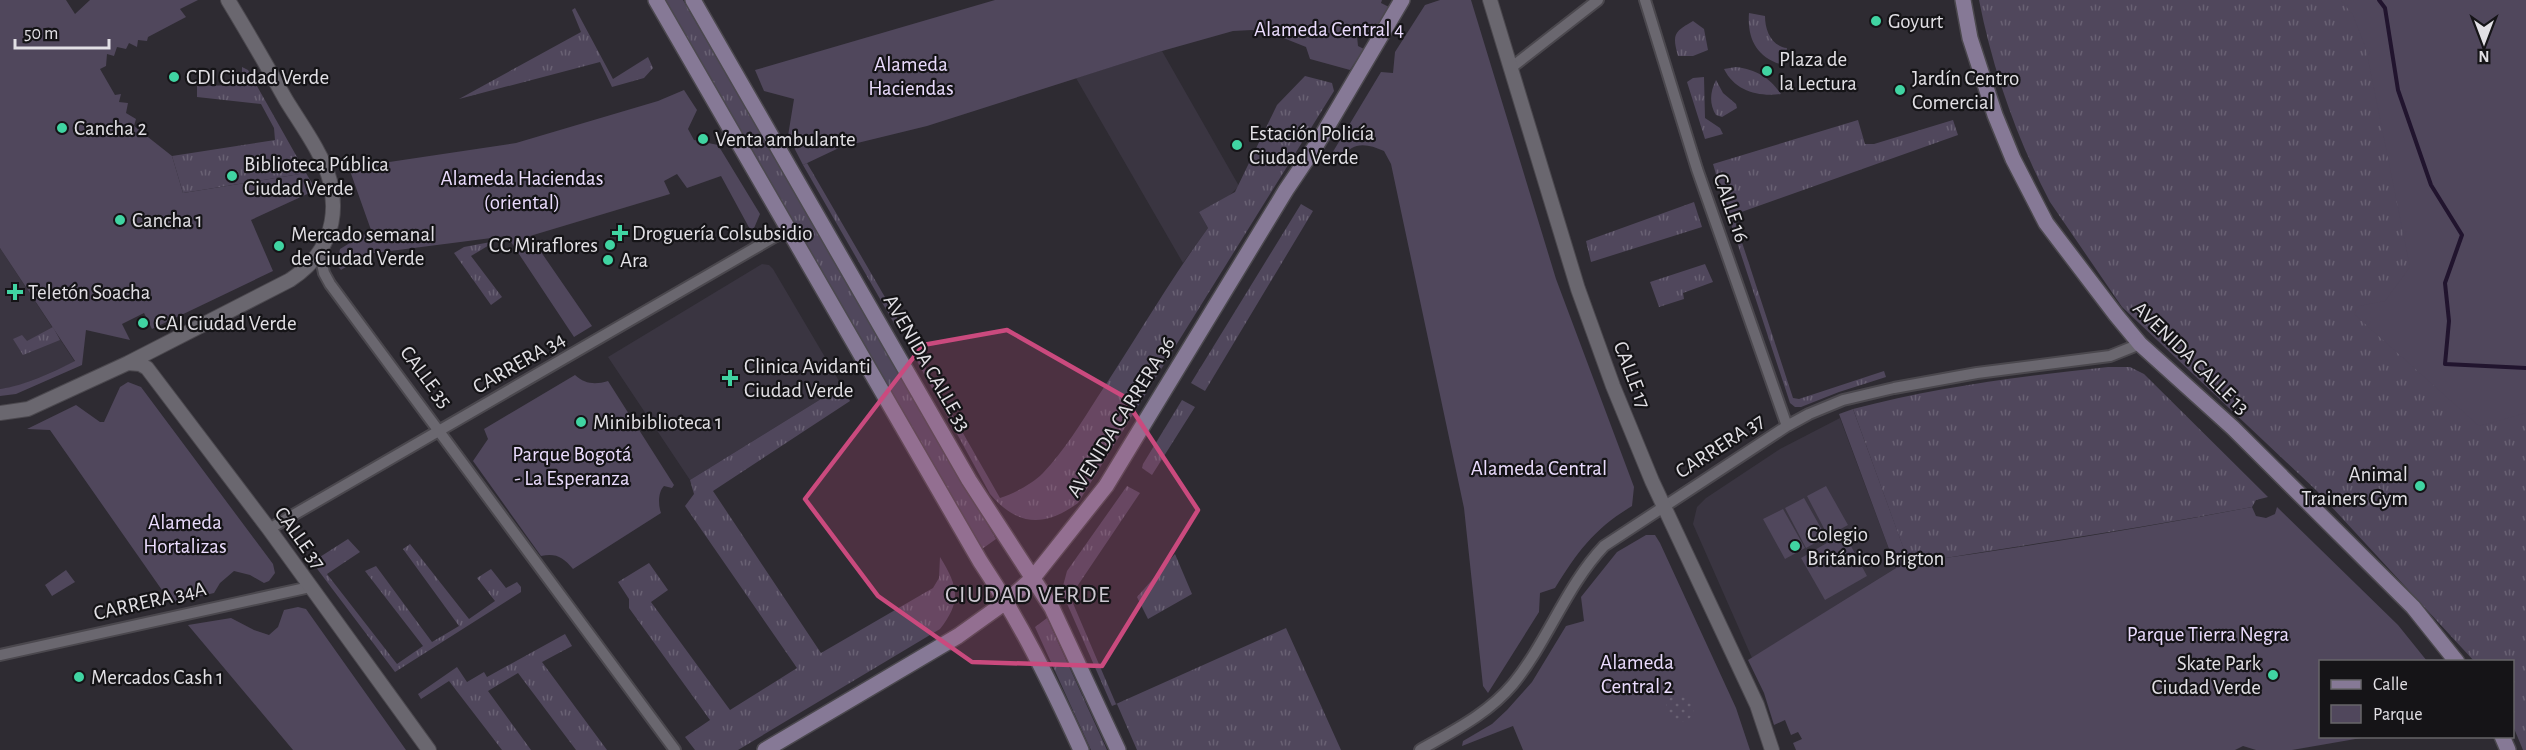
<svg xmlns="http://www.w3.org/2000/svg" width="2526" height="750" font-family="'Alegreya Sans',sans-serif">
<defs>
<pattern id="grass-tufts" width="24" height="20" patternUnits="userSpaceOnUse" patternTransform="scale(1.5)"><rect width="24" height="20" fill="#50475c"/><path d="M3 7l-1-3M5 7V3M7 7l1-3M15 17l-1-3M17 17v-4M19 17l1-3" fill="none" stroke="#696173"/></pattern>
<pattern id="garden-dots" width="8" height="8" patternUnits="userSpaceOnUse" patternTransform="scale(1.5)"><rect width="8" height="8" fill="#50475c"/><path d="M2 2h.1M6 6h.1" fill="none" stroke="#696173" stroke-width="1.8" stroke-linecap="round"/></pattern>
</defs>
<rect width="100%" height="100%" fill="#2e2b32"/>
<path fill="#3a3541" d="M1162,51L1239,186L1227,198L1199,212L1208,228L1183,263L1076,78Z
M0,248L75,362L41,377L15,387L0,389Z
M762,264L769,265L773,269L842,386L690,480L608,357Z
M1840,418L1896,568L1752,658L1693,524L1697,507L1706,498L1780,449Z"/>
<path fill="url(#grass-tufts)" d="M665,0H683L996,539L982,549Z
M1979,0H2526V750H2523L2513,726L2512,662L2474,661L2317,491L2122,307L2050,202C2017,139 1993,71 1979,0Z
M575,8L613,79L648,57L653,68L644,78L612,87L600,62L459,99L581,32L572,10Z
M1749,13L1765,16C1765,30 1771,46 1787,48L1783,65C1757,58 1747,39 1749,13Z
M1693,21L1704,29L1708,50L1693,56H1678C1672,34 1674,32 1693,21Z
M242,67L248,70L306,173L183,193L172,156L275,140L274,128L261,104L197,97V86L242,85Z
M1736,67C1757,70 1769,77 1781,94C1758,97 1735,91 1724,69Z
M1305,76L1332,83L1334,91L1078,503C1045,527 1018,527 990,494L912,352L915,349L1000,498C1015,493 1032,484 1043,473C1064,451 1081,423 1097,398C1134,342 1168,283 1208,228L1199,212L1235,192L1277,105Z
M1704,77L1705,118L1720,128L1723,134L1705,139L1687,82L1693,78Z
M1716,80L1723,93L1736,104L1737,108L1722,117L1716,115C1709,104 1710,92 1716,80Z
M1858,120L1865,144H1874L1953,120L1958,135L1733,215L1793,398L1799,399L1884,371L1886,377L1839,392L1801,407H1795L1790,403L1728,215L1713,164Z
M807,163L900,323L895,325L803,165Z
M1694,202L1702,227L1591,262L1586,241Z
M1301,204L1313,211L1205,391L1191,383Z
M496,241L471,256L502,297L491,305L454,253L464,247Z
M1705,264L1713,282L1683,293L1684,299L1659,307L1650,282Z
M53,327L60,340L23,355L13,339L22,335L27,341Z
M2108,367H2130L2144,374L2268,497L2256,500L2252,507C2138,529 2024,545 1909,564L1853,409C1936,387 2022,376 2108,367Z
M842,386L850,401L713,491L821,653L933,588L939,578L940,557C958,586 962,601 940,629L738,750H695L685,737L710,720L629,608V599L618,582L649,563L668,590L651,602L730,710L797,668L685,506L694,494L690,480Z
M1182,400L1195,407L1152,475L1142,468L1143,464Z
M1127,486L1140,493L1072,594V601L1116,704L1286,628L1341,750H1137L1117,704L1112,706L1065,599L1063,586L1067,571Z
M348,539L360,552L327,574L397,664L423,646L365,571L376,566L432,642L459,626L403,549L410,544L469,619L495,601L477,578L491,569L506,588L517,582L521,587V592L395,672L312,562Z
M1175,554L1192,594L1148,619L1137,597Z
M1047,618L1107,750H1091L1035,627Z
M565,634L572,646L542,662L607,750H576L518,673L488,691L531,750H502L449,681L421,699L418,694L457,667L467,682L484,672L487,677Z"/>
<path fill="#50475c" d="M0,0H66L75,14L90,0H198L180,9L186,17L148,37L147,41L138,40L137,47L129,43L126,49L117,47L114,56L107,54L106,66L100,69L115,95L121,94L119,102L128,103L126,113L136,119L134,126L172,156L183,193L306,173L316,190L251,220L273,271L152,329L144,313L122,324L130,340L86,330L82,365L16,394L0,396V389C26,385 51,373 75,361L0,248Z
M995,0H1382L1381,3L1389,7L1372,35L1365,31L1357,36L1358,46L1364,49L1350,70L1310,59L1306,47L1276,35L1252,30L1233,31L1162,51L927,126L841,147L803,165L788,136L794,99L764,91L755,70Z
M1440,0H1471L1556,279L1634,487L1632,506C1594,529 1578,551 1555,588L1540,593L1539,612L1488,693L1483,686L1464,508L1391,164L1384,151C1366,143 1352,141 1341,160L1331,155L1381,72L1393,73L1395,52L1425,5Z
M2341,0H2526V413L2479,426L2354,314L2359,306L2385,301L2410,267L2366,49L2353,15Z
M684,90L697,110L688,129L694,140L718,145L760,214L752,233L721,176L687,188L677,174L664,181L670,194L530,236L592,326L574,337L507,236L367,254L341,270L336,264L340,249L371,230L349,168L516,143L658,101Z
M575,375C585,384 595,385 608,381L674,485L672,488L664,486C658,492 658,505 661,513L573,569C563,557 556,553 541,556L473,461L488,439L484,429Z
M128,382L141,387L273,564L275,573L269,581L264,583L250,575L234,571L220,583L214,593L171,603L50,430L27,429L76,405L100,422H104L120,387Z
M1853,409L1909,563C2024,547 2138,529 2252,507L2256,516L2266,518L2275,514L2277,507L2398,625L2427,661L2320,662V736L2367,737L2292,750H2256L2243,746L2235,750H1796L1793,743L1802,739L1798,732L1791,735L1785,720L1774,725L1764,693L1748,660L1896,568L1839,414Z
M1826,486L1848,525L1828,536L1807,496Z
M1804,498L1826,537L1806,548L1785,508Z
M1783,509L1805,548L1785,559L1763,519Z
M1844,533L1867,576L1825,600L1801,558Z
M1646,535H1655L1660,543L1736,708L1750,750H1523L1513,726L1462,746L1463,741L1492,724L1507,710L1532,682L1566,626L1584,621L1581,597L1617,552Z
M66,570L75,582L52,596L45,585Z
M298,607L306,609L406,750H293L188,625L231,618L254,630L269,635L278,627L284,610Z"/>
<path fill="url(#garden-dots)" d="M1666 708a14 14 0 1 1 28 0a14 14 0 1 1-28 0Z"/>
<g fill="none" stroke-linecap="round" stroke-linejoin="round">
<path stroke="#21142e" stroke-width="4" d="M2379,0L2385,8L2398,90L2431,185L2462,235L2445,283L2449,321L2445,364L2526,368"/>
<g stroke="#4b484e" stroke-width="14">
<path id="minor" d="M1645,0L1697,169L1787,426
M1512,67L1598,0
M320,254L324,273L330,284L675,750
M269,529L788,229
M0,655L310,587
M1420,750C1453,731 1488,714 1513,684C1548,641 1566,586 1604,546L1787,426L1809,414L1843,400L1894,388L1977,373L2110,356L2140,344"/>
</g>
<g stroke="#4b484e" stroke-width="16">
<path id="tertiary" d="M1490,0L1578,289L1613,386L1652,481L1757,705L1772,750
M128,363L140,364L147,368L269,529L429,750
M0,413L28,409L128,363L290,280C325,257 340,223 330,181C323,154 300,123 286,100C267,66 248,33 228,0"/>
</g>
<g stroke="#4b484e" stroke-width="18">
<path id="secondary" d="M656,0L980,561C1020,621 1051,684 1081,750
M693,0L969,480L1052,608L1118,750
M1963,0L1970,38L1995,115L2013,159L2046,223L2116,315L2140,344L2233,428L2413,607L2457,662
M2502,736L2508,750
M765,750L958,636L1007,601L1032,579L1106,486L1286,190L1317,144L1402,0"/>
</g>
<use href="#minor" stroke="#6a676f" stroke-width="10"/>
<use href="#tertiary" stroke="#6a676f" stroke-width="14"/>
<use href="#secondary" stroke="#867996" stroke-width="15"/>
</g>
<path fill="#ca4a7e" fill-opacity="0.2" stroke="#ca4a7e" stroke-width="4.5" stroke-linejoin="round" d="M1007,330L1123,396L1198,510L1102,666L972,662L878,596L805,499L923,345Z"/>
<g fill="#40d4a2" stroke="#151417" stroke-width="2">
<circle cx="1876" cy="21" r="6"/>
<circle cx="1767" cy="71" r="6"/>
<circle cx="174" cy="77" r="6"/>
<circle cx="1900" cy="90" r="6"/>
<circle cx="62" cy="128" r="6"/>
<circle cx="703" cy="139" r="6"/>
<circle cx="1237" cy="145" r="6"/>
<circle cx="232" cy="176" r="6"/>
<circle cx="120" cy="220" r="6"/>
<path d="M617 224h6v6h6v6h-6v6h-6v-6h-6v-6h6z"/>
<circle cx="610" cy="245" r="6"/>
<circle cx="279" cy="246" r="6"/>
<circle cx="608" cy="260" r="6"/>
<path d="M12 283h6v6h6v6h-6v6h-6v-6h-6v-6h6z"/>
<circle cx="143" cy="323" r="6"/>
<path d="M727 369h6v6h6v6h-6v6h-6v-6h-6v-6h6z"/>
<circle cx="581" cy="422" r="6"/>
<circle cx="2420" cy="486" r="6"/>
<circle cx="1795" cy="546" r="6"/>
<circle cx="2273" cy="675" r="6"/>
<circle cx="79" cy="677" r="6"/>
</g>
<g text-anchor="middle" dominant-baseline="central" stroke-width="4.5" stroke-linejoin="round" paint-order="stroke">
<g font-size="21" fill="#e2e0e5" stroke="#151417" text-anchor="start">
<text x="1888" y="21">Goyurt</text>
<text x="1779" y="59">Plaza de<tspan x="1779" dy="24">la Lectura</tspan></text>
<text x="186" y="77">CDI Ciudad Verde</text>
<text x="1912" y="78">Jardín Centro<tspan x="1912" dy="24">Comercial</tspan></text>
<text x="74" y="128">Cancha 2</text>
<text x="1249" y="133">Estación Policía<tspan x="1249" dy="24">Ciudad Verde</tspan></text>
<text x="715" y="139">Venta ambulante</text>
<text x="244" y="164">Biblioteca Pública<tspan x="244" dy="24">Ciudad Verde</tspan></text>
<text x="132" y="220">Cancha 1</text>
<text x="632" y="233">Droguería Colsubsidio</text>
<text x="291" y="234">Mercado semanal<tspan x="291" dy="24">de Ciudad Verde</tspan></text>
<text x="598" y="245" text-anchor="end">CC Miraflores</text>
<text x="620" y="260">Ara</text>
<text x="28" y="292">Teletón Soacha</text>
<text x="155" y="323">CAI Ciudad Verde</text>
<text x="744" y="366">Clinica Avidanti<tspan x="744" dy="24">Ciudad Verde</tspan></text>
<text x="593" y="422">Minibiblioteca 1</text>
<text x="2408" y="474" text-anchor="end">Animal<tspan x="2408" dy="24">Trainers Gym</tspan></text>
<text x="1807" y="534">Colegio<tspan x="1807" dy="24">Británico Brigton</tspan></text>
<text x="2261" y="663" text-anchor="end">Skate Park<tspan x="2261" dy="24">Ciudad Verde</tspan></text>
<text x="91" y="677">Mercados Cash 1</text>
</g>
<g font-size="21" fill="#ebdcfe" stroke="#151417">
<text x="1329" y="29">Alameda Central 4</text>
<text x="911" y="64">Alameda<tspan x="911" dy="24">Haciendas</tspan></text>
<text x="522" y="178">Alameda Haciendas<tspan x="522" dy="24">(oriental)</tspan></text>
<text x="572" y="454">Parque Bogotá<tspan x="572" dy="24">- La Esperanza</tspan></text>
<text x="1539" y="468">Alameda Central</text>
<text x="185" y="522">Alameda<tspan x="185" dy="24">Hortalizas</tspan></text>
<text x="2208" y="634">Parque Tierra Negra</text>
<text x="1637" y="662">Alameda<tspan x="1637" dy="24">Central 2</tspan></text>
</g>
<g font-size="21" fill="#e2e0e5" stroke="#151417">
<text transform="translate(1731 208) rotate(71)">CALLE 16</text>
<text transform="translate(2191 358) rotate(44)">AVENIDA CALLE 13</text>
<text transform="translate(519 363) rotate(-30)">CARRERA 34</text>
<text transform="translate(927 363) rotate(60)">AVENIDA CALLE 33</text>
<text transform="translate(1632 375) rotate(69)">CALLE 17</text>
<text transform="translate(426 377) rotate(53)">CALLE 35</text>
<text transform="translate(1121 417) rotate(-58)">AVENIDA CARRERA 36</text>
<text transform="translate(1720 446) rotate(-33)">CARRERA 37</text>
<text transform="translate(300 538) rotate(54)">CALLE 37</text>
<text transform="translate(150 601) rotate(-13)">CARRERA 34A</text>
</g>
<g font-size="24" letter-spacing="1.5" fill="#ccc8d1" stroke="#151417">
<text x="1028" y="595">CIUDAD VERDE</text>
</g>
</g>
<rect x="2319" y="660" width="195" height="78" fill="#151417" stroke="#676669" stroke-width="1.5"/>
<rect x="2331" y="680" width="30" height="9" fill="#867996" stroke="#676669" stroke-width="1.5"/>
<text x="2373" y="690" font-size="18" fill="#e2e0e5">Calle</text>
<rect x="2331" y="705" width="30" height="18" fill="#50475c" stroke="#676669" stroke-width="1.5"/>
<text x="2373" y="720" font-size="18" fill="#e2e0e5">Parque</text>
<g transform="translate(2484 42) rotate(180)" stroke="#151417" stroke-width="4.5" paint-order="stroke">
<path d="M0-4.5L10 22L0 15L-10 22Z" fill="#e2e0e5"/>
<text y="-9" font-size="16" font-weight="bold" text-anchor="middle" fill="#e2e0e5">N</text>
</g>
<path d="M15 39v9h94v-9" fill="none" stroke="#e2e0e5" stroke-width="3"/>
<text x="24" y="39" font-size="18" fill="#e2e0e5" stroke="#151417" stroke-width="4.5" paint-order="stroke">50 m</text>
</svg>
